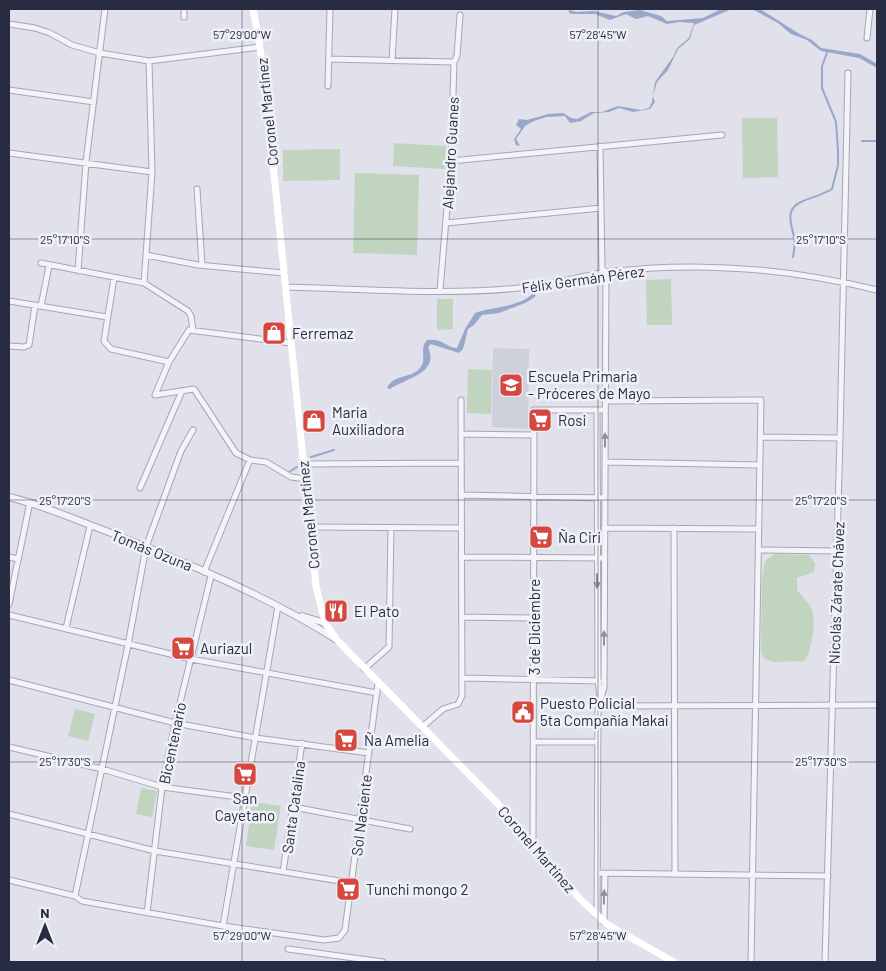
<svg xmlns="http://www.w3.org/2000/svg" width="886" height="971" font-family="Barlow,sans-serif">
<rect width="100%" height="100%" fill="#e0e1ea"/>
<path fill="#ced0dc" d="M493,348L529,349L528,429L492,427Z"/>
<path fill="#c1d4c0" d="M742,118H777L778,177L743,178Z
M394,143L446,146L445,169L393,166Z
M340,149V180L283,181V150Z
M355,173L419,175L417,255L353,253Z
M671,279L672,325H647L646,280Z
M453,299V329L437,330V299Z
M468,369L492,370L491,414L467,413Z
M774,554L809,555L815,563L814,572L797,578V590C802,596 809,603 812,610C816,622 812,652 804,661L774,662L765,659L761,652L762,579L765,561Z
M75,709L95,714L88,741L68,736Z
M141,788L157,791L152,817L136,814Z
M252,802L281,806L274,850L246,846Z"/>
<path fill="#99a7cb" d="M721,9H732L694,25L690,39L678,49L668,70L657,82L653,96L655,102L650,109L633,112L619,108L609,112L594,113L581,121L570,123L565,116L546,117L534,121L525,126L516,139L520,146L516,145L514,139L521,129L516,125L519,119L527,120L548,114L563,113L571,118L577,119L591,112H602L618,106L641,110L649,108L652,102L655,82L673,57L677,48L689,38L694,23L679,22L667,24L648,16L636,19L626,14L610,20L595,14H572L569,13V10L577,12L594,11L616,16L624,12L640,10L661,16L667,21L703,18Z
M752,9H760L798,33L812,40L821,48L860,54L877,64V68L859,58L821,51L807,40L791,34L778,23Z
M534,292L536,293L535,297L525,303L499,313L482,315L474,325L468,329L463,349L459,353L431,344L428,347C440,374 405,378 390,389L387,388C394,374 408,379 418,370C429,361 418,349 427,340C443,338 447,348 457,348L465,329L475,313C493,306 520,308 534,292Z"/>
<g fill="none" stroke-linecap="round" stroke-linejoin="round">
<path stroke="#99a7cb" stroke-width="2" d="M862,141H877
M793,257C794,250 796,244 794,237C791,222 784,209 803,201C813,197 822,195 832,189L838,165V151L836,122L822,88V66L827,53
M311,457L334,450
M289,472L297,467"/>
<g stroke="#a5a7b4" stroke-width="7">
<path id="minor" d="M184,9V17
M9,24L35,28L50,33L72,45L100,53L149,61L260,47
M867,38L870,9
M329,59L454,62
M392,60L395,9
M328,86L330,9
M9,90L94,102
M9,153L152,172
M451,161L722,135
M197,189L202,265
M446,223L601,208
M146,255L198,265L284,273
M41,263L144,283L188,311L191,316L193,330
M78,271L86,162L105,9
M114,278L104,341L111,349L169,362
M144,283L152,172L149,61
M286,287C365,289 451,296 529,287C555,284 581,276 607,272C698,261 788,268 877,290
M440,290L451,161L454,62L457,56L460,15
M9,301L107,317
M41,306L49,266
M9,346L24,347L29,345L35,305
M155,395L194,389L236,453L250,460L266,462L291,477L306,479
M155,395L169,362L189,330L291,343
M605,401L761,400L751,962
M597,410L598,680L600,697
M461,434L534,435
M760,437L840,438
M605,462L760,465
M304,464L461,463
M140,488L182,391
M461,495L605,498
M310,527L461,528
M604,528L759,529
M674,528L675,874
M758,550L837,551
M9,557L18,559
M461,557L601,558
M204,572L250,460
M9,604L30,502
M9,615L191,659L377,693
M462,617L534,618
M66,628L90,526
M364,669L389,647L391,528
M462,678L599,681
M9,680L175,723L256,738L369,753
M601,706L877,705
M422,727L443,709L458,704L462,696L461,400
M534,742H597
M9,747L102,769L162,787L245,798
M293,807L410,829
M9,814L155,851L352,883
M533,843L534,410H605
M283,872L302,743
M597,873L828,876
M9,880L75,896L82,901L223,926L324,940L339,938L345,930L378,683
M75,896L128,645L146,547L181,451L193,430
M147,913L162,787L175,723L211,576
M597,915L598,710L604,687L606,272L602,269L600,146
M604,922L605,873
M223,926L278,606
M288,949L383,962
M825,962L840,438L848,73"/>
</g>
<g stroke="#a5a7b4" stroke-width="8">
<path id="tertiary" d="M9,497C42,505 74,519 106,531C185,562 266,595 337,640
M302,616L325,623"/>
</g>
<use href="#minor" stroke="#f3f3f8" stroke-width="5"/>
<use href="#tertiary" stroke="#f3f3f8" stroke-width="6"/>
<path stroke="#fff" stroke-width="7" d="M253,9L260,47L268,115L316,586L325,623L338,641L500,806L580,899L608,925L674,962"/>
</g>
<defs><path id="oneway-solid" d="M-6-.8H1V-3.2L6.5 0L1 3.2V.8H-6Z" transform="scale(1.25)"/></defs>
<g fill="#8e909d">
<use href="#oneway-solid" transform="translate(605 440) rotate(-90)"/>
<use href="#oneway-solid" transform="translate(597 581) rotate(90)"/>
<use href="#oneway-solid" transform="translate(604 638) rotate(-90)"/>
<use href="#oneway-solid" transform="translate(604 897) rotate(-89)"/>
</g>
<path fill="none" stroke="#282c42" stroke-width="1" stroke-opacity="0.45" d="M242,9V962M598,9V962M9,239H877M9,500H877M9,762H877"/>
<defs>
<g id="shop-square" transform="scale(1.25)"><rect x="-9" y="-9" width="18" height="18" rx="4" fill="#d5473f" stroke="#eff1f7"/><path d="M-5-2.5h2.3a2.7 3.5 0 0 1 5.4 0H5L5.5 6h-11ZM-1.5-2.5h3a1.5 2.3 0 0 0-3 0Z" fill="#fff"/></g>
<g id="school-square" transform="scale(1.25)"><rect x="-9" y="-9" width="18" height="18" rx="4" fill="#d5473f" stroke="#eff1f7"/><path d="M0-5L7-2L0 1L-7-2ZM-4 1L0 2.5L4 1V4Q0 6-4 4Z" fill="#fff"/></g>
<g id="supermarket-square" transform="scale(1.25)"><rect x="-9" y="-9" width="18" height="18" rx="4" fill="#d5473f" stroke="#eff1f7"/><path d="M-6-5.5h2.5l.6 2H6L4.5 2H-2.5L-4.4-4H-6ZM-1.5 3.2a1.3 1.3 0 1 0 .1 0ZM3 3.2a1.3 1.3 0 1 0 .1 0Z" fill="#fff"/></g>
<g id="restaurant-square" transform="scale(1.25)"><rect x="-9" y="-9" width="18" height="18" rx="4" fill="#d5473f" stroke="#eff1f7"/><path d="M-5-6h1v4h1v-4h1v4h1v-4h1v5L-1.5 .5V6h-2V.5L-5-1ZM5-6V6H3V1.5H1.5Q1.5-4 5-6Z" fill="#fff"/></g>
<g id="civic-square" transform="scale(1.25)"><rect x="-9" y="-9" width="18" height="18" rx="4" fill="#d5473f" stroke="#eff1f7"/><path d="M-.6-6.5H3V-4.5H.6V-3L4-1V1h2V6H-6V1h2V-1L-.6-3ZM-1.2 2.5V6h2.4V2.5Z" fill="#fff"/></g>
</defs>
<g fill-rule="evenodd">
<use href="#shop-square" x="274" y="333"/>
<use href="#school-square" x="511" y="385"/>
<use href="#supermarket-square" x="540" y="420"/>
<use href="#shop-square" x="314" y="421"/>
<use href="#supermarket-square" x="541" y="537"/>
<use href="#restaurant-square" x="336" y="611"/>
<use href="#supermarket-square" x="183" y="648"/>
<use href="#civic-square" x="523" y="712"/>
<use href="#supermarket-square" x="346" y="740"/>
<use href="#supermarket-square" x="245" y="774"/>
<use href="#supermarket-square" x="348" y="889"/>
</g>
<g text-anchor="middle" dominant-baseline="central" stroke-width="5" stroke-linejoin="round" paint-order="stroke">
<g font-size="15" fill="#282c42" stroke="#eff1f7">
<text transform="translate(267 112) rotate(-96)">Coronel Martínez</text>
<text transform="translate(450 153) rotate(-87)">Alejandro Guanes</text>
<text transform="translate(583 279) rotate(-8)">Félix Germán Pérez</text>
<text transform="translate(308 515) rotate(-96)">Coronel Martínez</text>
<text transform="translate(152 550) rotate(22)">Tomás Ozuna</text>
<text transform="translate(836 593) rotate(-88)">Nicolás Zárate Chávez</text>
<text transform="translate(534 627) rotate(-90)">3 de Diciembre</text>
<text transform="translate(172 743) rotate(-78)">Bicentenario</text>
<text transform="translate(293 807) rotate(-82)">Santa Catalina</text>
<text transform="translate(361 815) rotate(-83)">Sol Naciente</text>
<text transform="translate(537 849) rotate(49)">Coronel Martínez</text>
</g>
<g font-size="15" fill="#282c42" stroke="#eff1f7" text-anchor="start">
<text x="292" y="333">Ferremaz</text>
<text x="528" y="376">Escuela Primaria<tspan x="528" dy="17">- Próceres de Mayo</tspan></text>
<text x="332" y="412">Maria<tspan x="332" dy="17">Auxiliadora</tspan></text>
<text x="558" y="420">Rosi</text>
<text x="558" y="537">Ña Ciri</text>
<text x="354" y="611">El Pato</text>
<text x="200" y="648">Auriazul</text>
<text x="540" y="703">Puesto Policial<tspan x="540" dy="17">5ta Compañía Makai</tspan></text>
<text x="364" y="740">Ña Amelia</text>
<text x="245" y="798" text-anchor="middle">San<tspan x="245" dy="17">Cayetano</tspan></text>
<text x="366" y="889">Tunchi mongo 2</text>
</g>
</g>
<g font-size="12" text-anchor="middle" fill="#282c42" stroke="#eff1f7" stroke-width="5" stroke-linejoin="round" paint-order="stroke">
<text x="242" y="39">57°29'00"W</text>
<text x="598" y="39">57°28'45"W</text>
<text x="65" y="244">25°17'10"S</text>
<text x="821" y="244">25°17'10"S</text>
<text x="65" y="505">25°17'20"S</text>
<text x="821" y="505">25°17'20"S</text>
<text x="65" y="766">25°17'30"S</text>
<text x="821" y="766">25°17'30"S</text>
<text x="242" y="940">57°29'00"W</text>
<text x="598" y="940">57°28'45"W</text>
</g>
<rect width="886" height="971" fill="none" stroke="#282c42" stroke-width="20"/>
<g transform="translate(45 926)" stroke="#eff1f7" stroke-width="4" paint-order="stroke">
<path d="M0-4L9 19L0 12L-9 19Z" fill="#282c42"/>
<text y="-8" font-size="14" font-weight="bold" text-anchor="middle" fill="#282c42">N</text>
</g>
</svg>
